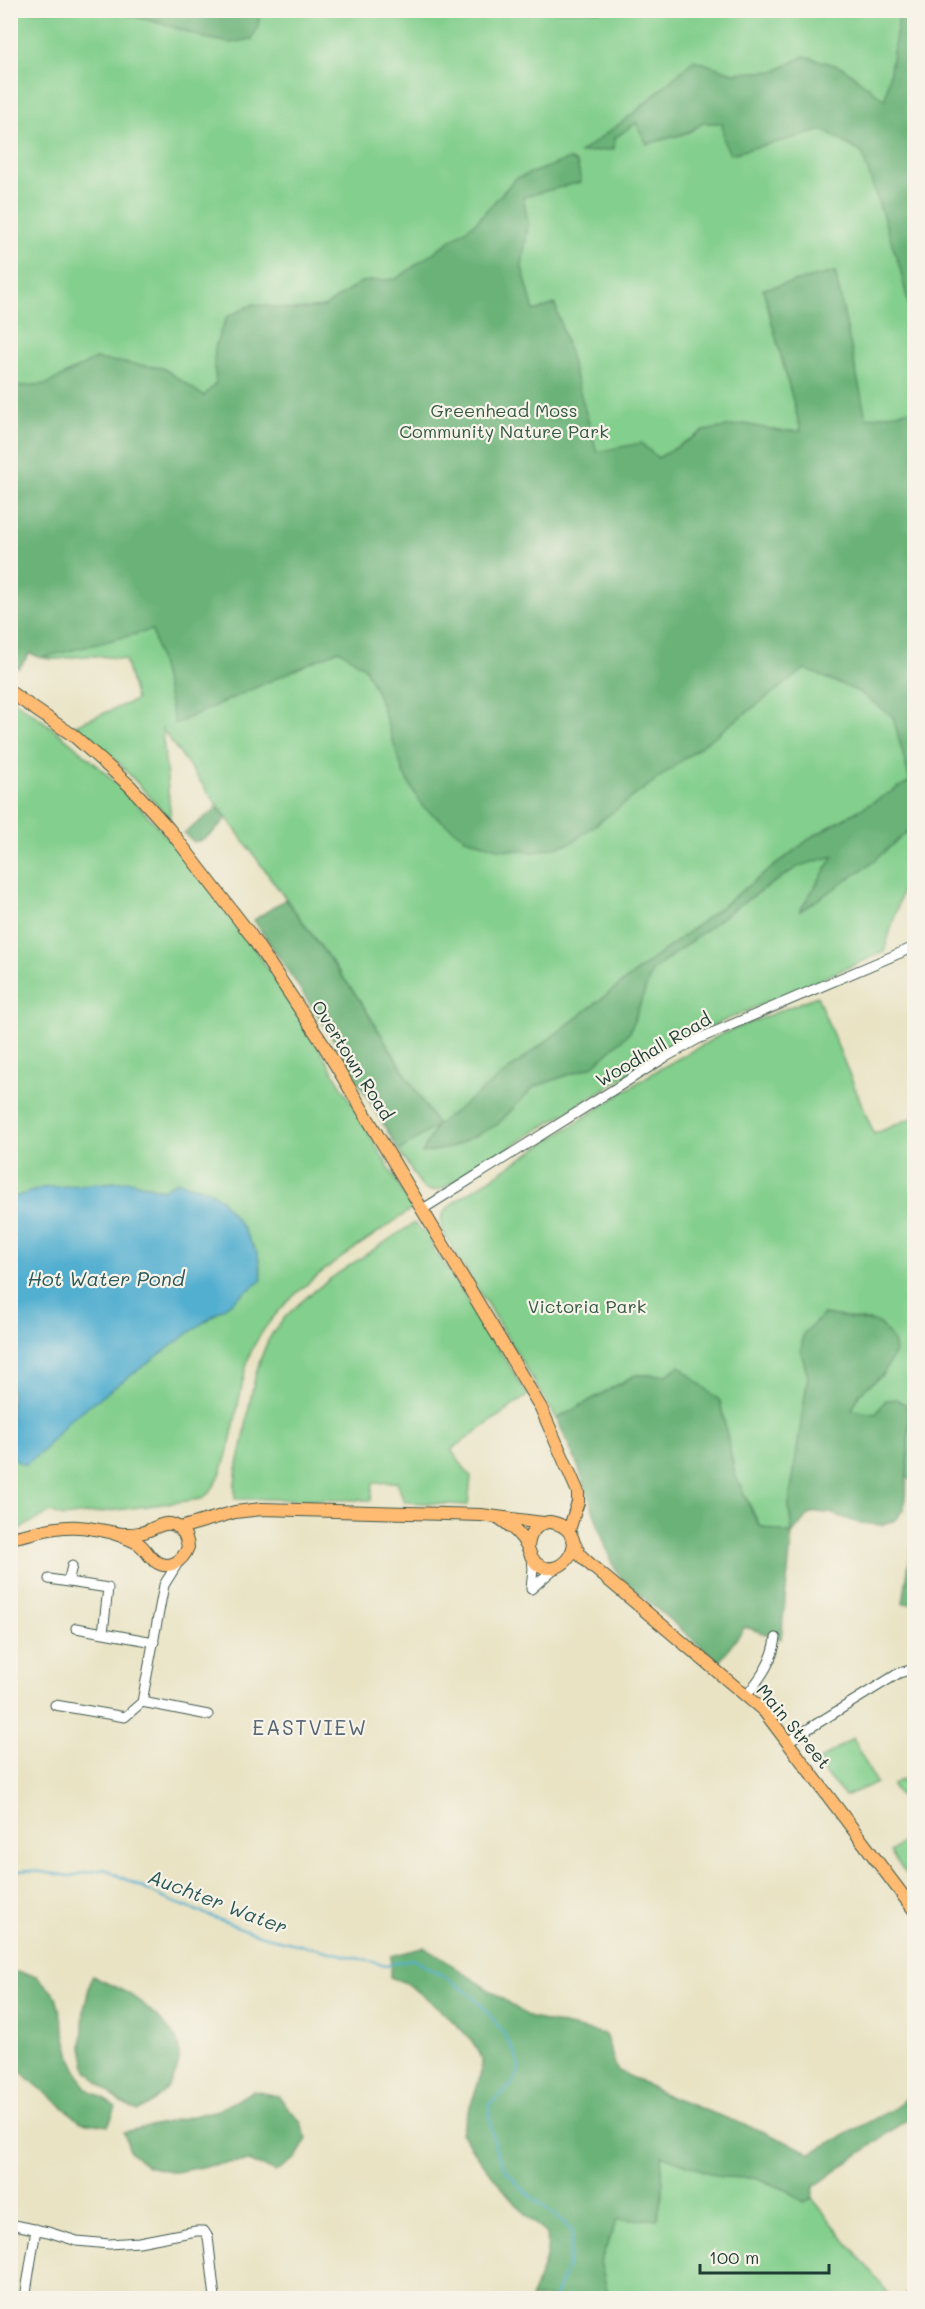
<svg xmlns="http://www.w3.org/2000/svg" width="925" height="2309" font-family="Mali,sans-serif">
<rect width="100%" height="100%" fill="#f7f3e8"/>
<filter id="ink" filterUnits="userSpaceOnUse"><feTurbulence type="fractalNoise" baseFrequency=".0167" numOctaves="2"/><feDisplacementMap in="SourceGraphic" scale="12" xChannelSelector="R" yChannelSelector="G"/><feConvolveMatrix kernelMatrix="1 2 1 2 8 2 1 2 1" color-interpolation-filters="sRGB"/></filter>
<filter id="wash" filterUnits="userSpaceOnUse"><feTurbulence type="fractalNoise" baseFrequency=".008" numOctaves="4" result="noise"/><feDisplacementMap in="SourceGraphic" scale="24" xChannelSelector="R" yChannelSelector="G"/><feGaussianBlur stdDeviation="1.35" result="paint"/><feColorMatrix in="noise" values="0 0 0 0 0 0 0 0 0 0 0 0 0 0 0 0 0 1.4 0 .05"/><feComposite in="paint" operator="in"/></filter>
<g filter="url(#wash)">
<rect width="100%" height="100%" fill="#e9e3c4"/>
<path fill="#83cf8d" stroke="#518660" stroke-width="1.5" d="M10,11H914V852L884,952L714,1025L669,1049L442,1189L431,1191L422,1187L399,1151L437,1125L361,1002L162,729L171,820L118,762L75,725L136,700L125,659C113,658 99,655 87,656C63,657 54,664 30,653L19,668L11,666Z
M11,699C189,813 310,1028 412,1209C359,1247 276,1293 250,1354C237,1387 232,1484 201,1499L63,1517L50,1512L19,1529L11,1530Z
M817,996L874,1134L914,1117V1480L908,1479L909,1419L886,1400L876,1414L852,1410L860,1393L883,1374L879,1323L824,1314L801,1352L808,1376L789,1505L792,1534L760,1526L735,1475L720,1401L666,1375H635L557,1419L442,1230C439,1214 444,1211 456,1201L651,1074L722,1034Z
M414,1223L428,1236L437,1256H439L528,1395L451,1450L471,1477L468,1505L404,1502L397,1482L373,1483L371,1500L235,1499C233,1473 241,1457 245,1432C250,1399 257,1350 279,1324C312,1285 372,1252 414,1223Z
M853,1738L876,1783L845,1796L815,1763Z
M914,1775V1814L892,1786L894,1783Z
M914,1833V1884L890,1852Z
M661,2155L721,2177L755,2178L787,2190L804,2202L812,2198L889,2294L890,2298H609L600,2262L617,2220L663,2191Z"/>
<path fill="#6ab278" stroke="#447856" stroke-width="1.5" d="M112,11H260L258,26L252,39L230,43L205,38L164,24Z
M900,11H914V328L900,268L862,153L824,130L730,154L724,142L722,123H703L687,133L647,144L636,123L615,138L614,149L580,153L634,113L694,60L733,73L776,71L804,56L842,67L885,100Z
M569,159L577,163L581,182L523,197L528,223L522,267L534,311L555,304L597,452L641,443L658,458L704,431L744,424L780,431H801L763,289L835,272L866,418L914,410V826L868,866L799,912L834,856L799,866L732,910L652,971L630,1032L593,1066L534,1087L497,1125L450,1148L422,1153L436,1126L399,1151L329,1032L254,920L286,899L361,1002L437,1125L812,837L910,781L893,717L859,692L805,669L571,843L536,852L500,849L465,838L423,807L404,775L379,698L365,668L339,650L175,724L152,630L41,658L30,653L19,668L11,666V387L47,384L95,359L163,368L204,396L216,383C212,353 214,344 227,317L254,304L293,310L324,307L361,282L396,279L475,223L515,179Z
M217,806L226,818C217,829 209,839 194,842L184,833L216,809Z
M824,1314L879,1323L893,1340L895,1352L883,1374L860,1393L852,1410L876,1414L886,1400L896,1399L906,1404L909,1419L906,1499L903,1510L895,1520L882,1525L859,1523L830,1513L815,1512L808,1515L792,1534L781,1639L745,1627L719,1662L621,1578L611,1562L578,1466L557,1419L635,1375H666L679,1366L720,1401L735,1475L759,1526L792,1534L789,1505L808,1376L801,1352L803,1334Z
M914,1530V1604L903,1603Z
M425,1947L531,2018L605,2034L617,2070L672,2098L764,2132L811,2153L895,2108L914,2090V2114L814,2187L812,2198L804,2202L787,2190L755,2178L721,2177L661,2155L663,2191L657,2219L617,2220L600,2262L609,2298H530C539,2278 550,2257 547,2235C513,2205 487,2169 461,2133C467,2109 481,2086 482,2062C483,2043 424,1994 407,1984C402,1981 395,1979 390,1977L391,1956Z
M10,1971L37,1976L56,1996L71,2058L85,2087L116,2107L108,2126L81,2122L11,2064Z
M92,1976C107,1983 125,1990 138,2000C148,2008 176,2033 178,2045C184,2076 163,2098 138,2111L121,2103L87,2071L82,2048L84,2008Z
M253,2091L278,2096L300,2121L307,2139L296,2158L275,2172L249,2161L218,2164L176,2172L147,2166L130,2151L124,2132L218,2110Z"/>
<path fill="#52afd0" stroke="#387682" stroke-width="1.5" d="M129,1181L163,1190L176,1181L208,1190L221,1199L242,1227L258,1255L262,1280L68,1421L43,1451L25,1465L16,1461L11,1451V1198L43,1188Z"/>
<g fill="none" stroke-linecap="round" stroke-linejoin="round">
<path stroke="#52afd0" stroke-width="2" d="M10,1873L27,1870L70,1876L105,1869L163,1898L262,1936L386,1965L413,1959C459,1984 482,1997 510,2044C515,2053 522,2063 518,2074C514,2086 499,2096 489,2104C491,2143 496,2166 526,2192C542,2206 559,2216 573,2232L567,2269L554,2298"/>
</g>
</g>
<g filter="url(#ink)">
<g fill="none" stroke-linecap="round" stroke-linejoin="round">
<g stroke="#3d564a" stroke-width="11">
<path id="minor" d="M423,1209L664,1058L698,1039L914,947
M49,1579L108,1588L103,1633
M68,1582L72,1566
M531,1589L556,1567
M531,1589L533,1569L532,1558
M76,1628L154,1642
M747,1695C761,1677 773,1661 776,1638
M142,1702L208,1715
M55,1705L125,1717L142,1702L164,1585L179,1561
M787,1742L899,1673L914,1669
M10,2224L48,2232L77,2241L109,2244L139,2242L196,2231H204L208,2237L215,2298
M25,2298L36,2229"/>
</g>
<g stroke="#3d564a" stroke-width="14">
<path id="major" d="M10,692L74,736L130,786L169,829L250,934L323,1044L541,1408L578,1492V1502L569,1530
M499,1518C510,1525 519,1533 526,1544C530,1551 530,1558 537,1564C554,1576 572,1561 574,1543C571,1530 563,1524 550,1522
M180,1528L235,1512L262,1509L481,1515L543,1523
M10,1538C33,1534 56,1525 79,1527C99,1528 119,1537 139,1533C151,1532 162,1520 174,1525C184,1529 187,1538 188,1547C183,1561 169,1571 155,1561C148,1556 146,1549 139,1544C131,1539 122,1536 113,1533
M574,1543L580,1555L593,1567L764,1711L914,1910
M528,1547C529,1534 535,1525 548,1522
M909,2298L914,2294"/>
</g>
<use href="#minor" stroke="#fff" stroke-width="9"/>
<use href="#major" stroke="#ffbb71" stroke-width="12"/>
</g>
</g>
<g text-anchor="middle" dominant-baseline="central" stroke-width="4.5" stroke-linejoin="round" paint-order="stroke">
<g font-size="18" fill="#335a46" stroke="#f7f3e8">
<text x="504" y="410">Greenhead Moss<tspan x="504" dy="21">Community Nature Park</tspan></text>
<text x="587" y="1306">Victoria Park</text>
</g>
<g font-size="18" fill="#1f3d34" stroke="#f7f3e8">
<text transform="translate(653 1049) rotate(-30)">Woodhall Road</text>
<text transform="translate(353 1060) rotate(58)">Overtown Road</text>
<text transform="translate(794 1726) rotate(50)">Main Street</text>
</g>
<g font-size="20" font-style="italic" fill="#2c5a5b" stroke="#f7f3e8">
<text x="106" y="1278">Hot Water Pond</text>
<text transform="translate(218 1901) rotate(21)">Auchter Water</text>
</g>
<g font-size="21" letter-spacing="1.5" fill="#586674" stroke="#f7f3e8">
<text x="310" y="1726">EASTVIEW</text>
</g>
</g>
<rect width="925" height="2309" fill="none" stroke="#f7f3e8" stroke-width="36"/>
<path d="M700 2264v9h129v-9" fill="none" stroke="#1f3d34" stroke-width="3"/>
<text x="709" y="2264" font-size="18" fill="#1f3d34" stroke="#f7f3e8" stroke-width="4.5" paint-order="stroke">100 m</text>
</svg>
